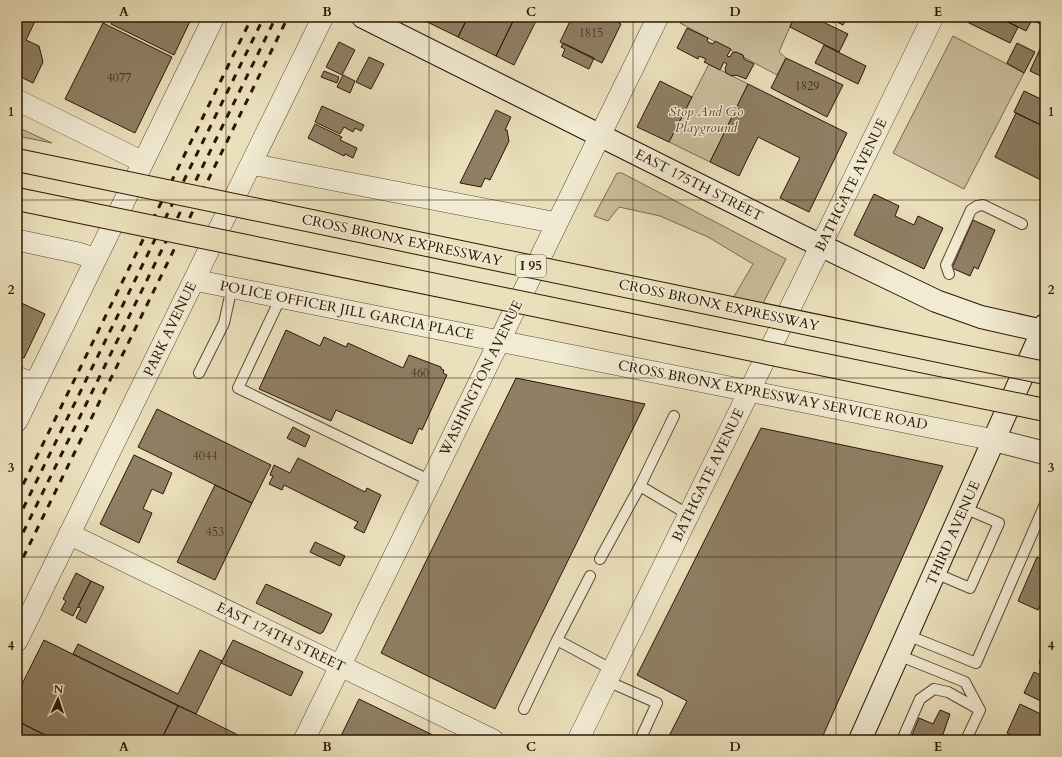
<svg xmlns="http://www.w3.org/2000/svg" width="1062" height="757" font-family="Cardo,serif">
<rect width="100%" height="100%" fill="#eae0bb"/>
<filter id="stains"><feTurbulence type="fractalNoise" baseFrequency=".005" numOctaves="4"/><feColorMatrix values="0 0 0 0 .2 0 0 0 0 .09 0 0 0 0 .02 0 0 0 .5 -.17"/></filter>
<radialGradient id="worn" r=".72"><stop offset=".6" stop-color="#630" stop-opacity="0"/><stop offset="1" stop-color="#630" stop-opacity=".3"/></radialGradient>
<path fill="#cabe9c" stroke="#7b6a51" d="M683,17H794L779,52L786,58L777,75L680,23Z
M953,36L1024,73L964,189L893,153Z
M709,64L748,84L710,162L669,142Z
M17,127L52,143L17,136Z
M617,173H622L786,259L758,313L729,305L753,264L708,237L660,216L619,207L608,221L594,216Z"/>
<path fill="#8f7f64" stroke="#2c1606" d="M17,17H37L26,40L39,46L43,62L33,83L17,75Z
M115,17H192L174,55L111,24Z
M417,17H468L458,37Z
M468,17H515L496,56L458,37Z
M515,17H538L514,65L496,56Z
M572,17H608L621,24L602,63L560,42Z
M615,17H625L623,21Z
M795,17H820L824,19L823,22L848,34L839,52L790,27Z
M821,17H847L843,25L835,21L834,23Z
M967,17H998L1018,27L1010,43L965,21Z
M998,17H1026L1032,20L1026,31Z
M1026,17H1045V26L1032,20Z
M103,23L172,57L135,133L65,99Z
M687,28L708,38L707,41L708,42L713,44L715,41L731,49L727,56L730,57L732,53L736,52L743,55L744,59L754,64L746,79L736,75L732,76L726,73L725,68L727,64L724,62L720,70L704,62L706,59L699,56L698,59L677,48Z
M1045,38V78L1030,71Z
M339,42L355,50L342,75L326,67Z
M563,43L594,58L589,69L562,56L565,49L561,47Z
M1017,43L1035,52L1024,73L1007,63Z
M824,45L866,66L858,84L815,63Z
M369,57L384,64L371,89L356,82Z
M786,58L843,85L827,117L771,88Z
M324,71L339,77L337,83L321,77Z
M343,75L355,81L350,93L337,87Z
M660,81L692,97L669,142L637,127Z
M748,84L847,133L809,212L780,198L800,158L758,137L739,176L710,162Z
M1024,91L1045,101V127L1014,112Z
M322,106L364,125L361,131L355,128L353,132L344,127L340,134L315,122Z
M496,110L511,117L505,130H507L509,141L490,180L485,178L481,187L460,183Z
M1016,113L1045,127V182L995,157Z
M315,124L342,137L340,140L357,148L353,158L345,154L344,156L308,138Z
M874,194L899,206L895,216L914,225L918,216L943,228L924,269L854,235Z
M973,220L995,230L978,269L974,267L970,276L952,268Z
M17,301L45,314L24,358L17,355Z
M286,330L320,346L324,337L346,347L348,343L403,368L409,355L441,367V369L444,370L443,373L447,375L422,430L419,428L412,444L336,410L331,421L259,389Z
M516,378L645,404L495,709L381,653Z
M157,409L271,465L252,503L138,447Z
M293,427L310,436L305,447L287,438Z
M761,428L943,466L821,740H667L687,701L637,675Z
M134,455L172,473L163,494L152,489L143,509L152,513L139,543L100,524Z
M298,458L365,492L367,488L381,495L364,533L354,528L358,522L284,485L282,490L269,484L273,476L270,475L274,465L290,473Z
M215,485L252,503L215,580L177,562Z
M315,542L345,556L340,566L310,552Z
M1037,557L1045,561V594L1038,610L1018,601Z
M76,573L91,581L73,616L61,610L66,601L63,599Z
M91,581L104,587L86,623L76,618L81,608L78,607Z
M266,584L332,614L323,632L320,634L256,603Z
M44,640L178,706L161,740H55L17,721V694Z
M233,640L303,672L291,696L221,663Z
M78,644L178,694L200,650L222,661L196,714L73,654Z
M1045,650V666L1039,663Z
M1034,672L1045,677V703L1024,693Z
M359,699L443,740H339Z
M1020,704L1045,716V740H1021L1007,733Z
M178,706L196,714L248,740H161Z
M940,710L950,714L941,740H910L919,718L933,724Z
M17,721L55,740H17Z"/>
<g fill="none" stroke-linecap="round" stroke-linejoin="round">
<g stroke="#5c4833" stroke-width="12">
<path id="service" d="M949,274L946,265L971,210L977,206L983,205L1022,224
M281,297L238,388L431,481
M199,373L224,323L232,287
M640,486L674,416
M600,559L640,486L689,515
M935,573L970,588L999,523L964,508
M590,576L557,640L613,670
M907,635L976,663L1045,504
M898,655L965,682L980,710L966,740
M607,681L657,703L640,740
M524,709L557,640
M902,740L920,699L934,689L948,692L980,710"/>
</g>
<g stroke="#5c4833" stroke-width="22">
<path id="minor" d="M17,100L143,162
M251,164L557,223
M17,240L78,253L96,259
M194,280L994,440
M17,377L35,384
M17,421L214,17
M69,534L493,740
M17,641L323,17
M304,740L658,17
M578,740L933,17"/>
</g>
<g stroke="#5c4833" stroke-width="24">
<path id="tertiary" d="M994,440L1045,453"/>
</g>
<g stroke="#2c1606" stroke-width="24">
<path id="secondary" d="M363,17L801,236L936,301L981,317L1043,331
M860,740L1045,325"/>
</g>
<use href="#service" stroke="#f1ebd3" stroke-width="10"/>
<use href="#minor" stroke="#f1ebd3" stroke-width="21"/>
<use href="#tertiary" stroke="#f1ebd3" stroke-width="22"/>
<use href="#secondary" stroke="#f1ebd3" stroke-width="22"/>
<path stroke="#2c1606" stroke-width="3" stroke-dasharray="7 7" stroke-linecap="butt" d="M17,497L252,17
M17,521L264,17
M17,545L276,17
M17,570L288,17"/>
<g stroke="#2c1606" stroke-width="24" stroke-linecap="butt">
<path id="motorway-bridge" d="M17,160L1045,373
M17,199L1045,410"/>
</g>
<use href="#motorway-bridge" stroke="#eae0bb" stroke-width="22"/>
</g>
<path fill="none" stroke="#2c1606" stroke-width="1" stroke-opacity="0.55" d="M226,17V740M429,17V740M633,17V740M836,17V740M17,200H1045M17,378H1045M17,557H1045"/>
<g text-anchor="middle" dominant-baseline="central" stroke-width="3" stroke-linejoin="round" paint-order="stroke">
<g font-size="12" fill="#45301e">
<text x="591" y="33">1815</text>
<text x="119" y="78">4077</text>
<text x="807" y="86">1829</text>
<text x="420" y="373">460</text>
<text x="205" y="456">4044</text>
<text x="215" y="532">453</text>
</g>
<rect fill="#f1ebd3" stroke="#675644" stroke-width="1" x="516" y="255" width="30" height="22" rx="3"/>
<g font-size="13" font-weight="bold" fill="#2c1606">
<text x="531" y="266">I 95</text>
</g>
<g font-size="14" font-style="italic" fill="#5b4833" stroke="#f1ebd3">
<text x="706" y="111">Stop And Go<tspan x="706" dy="16">Playground</tspan></text>
</g>
<g font-size="14" fill="#2c1606" stroke="#f1ebd3">
<text transform="translate(699 185) rotate(27)">EAST 175TH STREET</text>
<text transform="translate(851 185) rotate(-64)">BATHGATE AVENUE</text>
<text transform="translate(402 240) rotate(12)">CROSS BRONX EXPRESSWAY</text>
<text transform="translate(719 305) rotate(12)">CROSS BRONX EXPRESSWAY</text>
<text transform="translate(347 310) rotate(11)">POLICE OFFICER JILL GARCIA PLACE</text>
<text transform="translate(170 329) rotate(-64)">PARK AVENUE</text>
<text transform="translate(481 378) rotate(-64)">WASHINGTON AVENUE</text>
<text transform="translate(773 395) rotate(11)">CROSS BRONX EXPRESSWAY SERVICE ROAD</text>
<text transform="translate(708 475) rotate(-64)">BATHGATE AVENUE</text>
<text transform="translate(953 533) rotate(-66)">THIRD AVENUE</text>
<text transform="translate(281 637) rotate(26)">EAST 174TH STREET</text>
</g>
</g>
<rect width="1062" height="757" fill="none" stroke="#eae0bb" stroke-width="44"/>
<g transform="translate(58 699) rotate(3)" stroke="#f1ebd3" stroke-width="3" paint-order="stroke">
<path d="M0-3L7 15L0 10L-7 15Z" fill="#2c1606"/>
<text y="-6" font-size="11" font-weight="bold" text-anchor="middle" fill="#2c1606">N</text>
</g>
<rect x="22" y="22" width="1018" height="713" fill="none" stroke="#2c1606" stroke-width="1.5"/>
<g font-size="13" text-anchor="middle" font-weight="bold" fill="#2c1606">
<text x="124" y="16">A</text>
<text x="327" y="16">B</text>
<text x="531" y="16">C</text>
<text x="735" y="16">D</text>
<text x="938" y="16">E</text>
<text x="11" y="116">1</text>
<text x="1051" y="116">1</text>
<text x="11" y="294">2</text>
<text x="1051" y="294">2</text>
<text x="11" y="472">3</text>
<text x="1051" y="472">3</text>
<text x="11" y="650">4</text>
<text x="1051" y="650">4</text>
<text x="124" y="751">A</text>
<text x="327" y="751">B</text>
<text x="531" y="751">C</text>
<text x="735" y="751">D</text>
<text x="938" y="751">E</text>
</g>
<rect width="100%" height="100%" filter="url(#stains)"/>
<rect width="100%" height="100%" fill="url(#worn)"/>
</svg>
